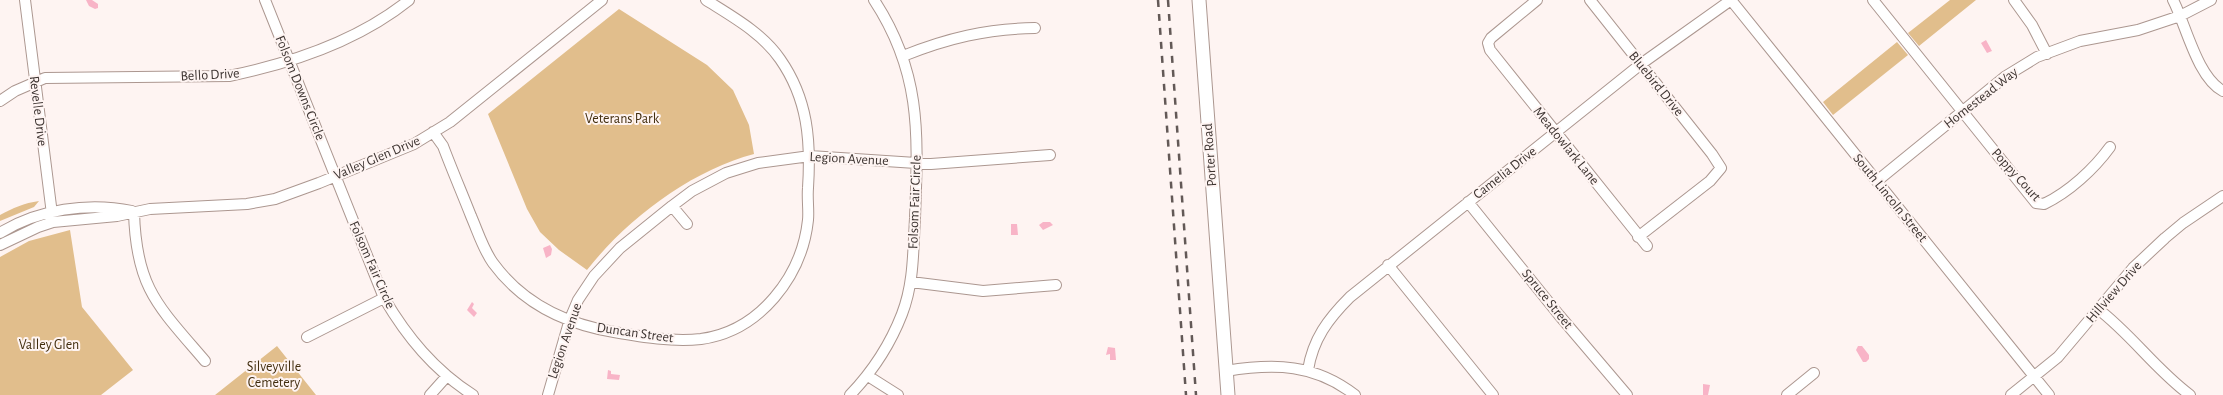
<svg xmlns="http://www.w3.org/2000/svg" width="2223" height="395" font-family="'Alegreya Sans',sans-serif">
<rect width="100%" height="100%" fill="#fef4f2"/>
<path fill="#e1be8c" d="M1950,0H1976L1919,46L1908,33Z
M619,9L707,65L733,90L749,125L754,154C692,170 627,219 587,270L559,250L540,232L527,209L488,114Z
M1897,42L1908,55L1833,115L1823,102Z
M39,201L34,207L0,221V215C13,208 24,203 39,201Z
M70,230L82,307L133,370L101,395H0V257L29,241Z
M277,346L316,395H215Z"/>
<path fill="#f8b4c7" d="M86,0H92L98,4V8L95,9L89,6Z
M1986,40L1992,51L1987,53L1981,43Z
M1043,222H1050L1053,225L1043,230L1039,225Z
M1011,224H1017L1018,235H1011Z
M550,245L552,249L551,255L546,258L543,248Z
M472,302L474,304L472,308L477,313L474,317L467,310Z
M1858,346H1862L1869,355V359L1866,362H1863L1856,350Z
M1108,347L1115,348L1116,360H1110V354L1106,355Z
M608,370L611,371V374L620,375L619,380L607,379Z
M1703,384L1710,385L1708,395H1703Z"/>
<g fill="none" stroke-linecap="round" stroke-linejoin="round">
<g stroke="#ac9790" stroke-width="12">
<path id="minor" d="M25,0L53,222
M265,0L384,298C407,337 434,370 473,395
M1537,0L1491,38L1488,43L1490,50L1647,246
M1590,0L1712,154L1721,168L1710,181L1638,237
M1731,0L2049,395
M1873,0L2036,203L2044,204C2069,192 2094,169 2110,147
M2014,0L2032,25L2047,54
M2173,0C2186,25 2197,77 2223,91
M903,56C948,38 986,29 1035,28
M0,101L15,91L45,78L229,76C292,63 358,41 409,0
M433,132L443,146C452,170 462,193 471,216C478,232 483,249 493,263C523,304 566,324 614,332C643,337 672,342 701,339C760,331 802,276 808,220C809,210 807,199 808,188C811,141 808,99 780,59C762,33 733,17 706,0
M1877,181L2006,76L2037,57L2080,41L2138,30L2180,16L2211,0
M1468,202L1559,315L1627,395
M672,206L687,224
M134,212C136,288 158,306 205,361
M0,233C38,209 89,202 132,211
M0,245L38,227L53,222L117,216L150,209L247,204L275,199L319,183L414,144L450,122L602,0
M1388,265L1493,395
M911,282L983,291L1056,285
M2098,309C2132,335 2156,370 2190,395
M307,337L384,298
M1308,370C1313,339 1328,319 1350,297L1641,64L1731,0
M1226,371C1275,363 1315,364 1355,395
M868,376L898,395
M430,395L447,376
M548,395L570,319L578,300L594,276L620,248L672,206L692,191L726,173L758,163L810,156L931,164L1050,155
M850,395C873,371 890,345 902,314C914,283 913,251 915,218C918,135 922,73 874,0
M1787,395L1814,373
M2011,395L2058,357L2133,268L2165,238L2183,223L2223,196"/>
</g>
<g stroke="#ac9790" stroke-width="15">
<path id="tertiary" d="M1199,0L1228,395"/>
</g>
<use href="#minor" stroke="#fff" stroke-width="10"/>
<use href="#tertiary" stroke="#fff" stroke-width="13"/>
<path stroke="#635957" stroke-width="2.5" stroke-dasharray="7 7" stroke-linecap="butt" d="M1158,0L1186,395
M1168,0L1196,395"/>
</g>
<g text-anchor="middle" dominant-baseline="central" stroke-width="4" stroke-linejoin="round" paint-order="stroke">
<g font-size="14" fill="#3d3431" stroke="#fef4f2">
<text transform="translate(210 75) rotate(-3)">Bello Drive</text>
<text transform="translate(1656 84) rotate(51)">Bluebird Drive</text>
<text transform="translate(300 88) rotate(68)">Folsom Downs Circle</text>
<text transform="translate(1981 98) rotate(-38)">Homestead Way</text>
<text transform="translate(38 111) rotate(83)">Revelle Drive</text>
<text transform="translate(1566 146) rotate(51)">Meadowlark Lane</text>
<text transform="translate(1210 155) rotate(-94)">Porter Road</text>
<text transform="translate(377 158) rotate(-23)">Valley Glen Drive</text>
<text transform="translate(849 159) rotate(3)">Legion Avenue</text>
<text transform="translate(1505 173) rotate(-38)">Camelia Drive</text>
<text transform="translate(2016 175) rotate(48)">Poppy Court</text>
<text transform="translate(1890 198) rotate(51)">South Lincoln Street</text>
<text transform="translate(915 202) rotate(-88)">Folsom Fair Circle</text>
<text transform="translate(372 265) rotate(66)">Folsom Fair Circle</text>
<text transform="translate(2114 292) rotate(-49)">Hillview Drive</text>
<text transform="translate(1547 299) rotate(51)">Spruce Street</text>
<text transform="translate(635 333) rotate(8)">Duncan Street</text>
<text transform="translate(565 341) rotate(-71)">Legion Avenue</text>
</g>
<g font-size="14" fill="#422e0f" stroke="#fef4f2">
<text x="622" y="119">Veterans Park</text>
<text x="49" y="345">Valley Glen</text>
<text x="274" y="367">Silveyville<tspan x="274" dy="16">Cemetery</tspan></text>
</g>
</g>
</svg>
